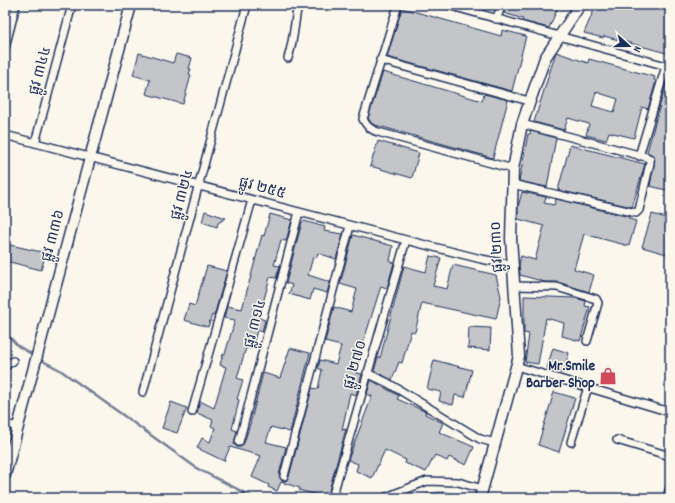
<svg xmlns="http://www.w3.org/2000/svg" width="675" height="503" font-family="Dekko,'Noto Sans Khmer',sans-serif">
<rect width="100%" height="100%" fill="#fbf7ec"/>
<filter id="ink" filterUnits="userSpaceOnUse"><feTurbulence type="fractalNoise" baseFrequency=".025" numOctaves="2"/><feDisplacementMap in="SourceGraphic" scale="8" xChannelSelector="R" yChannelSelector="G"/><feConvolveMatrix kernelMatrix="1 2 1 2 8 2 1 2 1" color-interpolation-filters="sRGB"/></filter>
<g filter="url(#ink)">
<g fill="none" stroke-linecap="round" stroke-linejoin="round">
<path stroke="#747e96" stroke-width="2.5" d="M5,332L18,346L35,356
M39,359L60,370L198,469L255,498
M416,498C438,490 449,492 472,498"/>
</g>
<path fill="#c3c5c9" stroke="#1b2f5e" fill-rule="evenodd" d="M507,5H559L549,28L522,21L523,19L504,13Z
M596,5H670V54L604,36L603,38L584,33Z
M402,8L501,36L502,30L526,36L512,91L387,57Z
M556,52L588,63L589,59L655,77L654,80L656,81L648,109L642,107L634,138L609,132L606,140L586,135L589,124L568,118L564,130L534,122ZM596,92L618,99L614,112L592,106Z
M139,53L173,63L176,54L192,58L189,69H191L189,74L191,75L183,104L146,94L150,80L133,75Z
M383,72L482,101L484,94L508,100L493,158L372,124L368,118Z
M666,83L670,84V191L650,186L655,159L653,155L647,152Z
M531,131L556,138L547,187L519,181L528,134H530Z
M378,141L419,153L412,178L370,166Z
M570,145L645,164L632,207L558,190Z
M522,192L546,197L544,203L554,205L556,199L629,217V219L636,221L629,246L584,234L574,269L594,275L589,292L558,282H545L520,275L519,264L521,256L535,260L544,226L518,219V207Z
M205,211L226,218L218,223L217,227L202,222Z
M270,214L292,220L286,241L281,240L274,265L280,266L276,278L270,277L259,318L265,320L262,332L257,330L252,349L246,348L237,378L243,380L237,399L239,400L237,409L232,429L237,431L234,444L237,447H241L244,443L250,424L263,373L280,378L290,348L310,353L290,432L271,427L266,442L286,447L279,475L282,481H286L289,477L312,388L318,389L322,370L318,368L320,360L336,364L341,346L325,342L334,307L351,312L357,289L340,284L353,235L393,246L390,261L394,263L387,288L381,286L360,353L356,373L362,374L356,395L350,393L342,430L346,429L327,498L299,490L300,488L281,482L277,491L268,487L269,485L252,477L261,456L230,447L224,461L197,448L202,438L210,442L215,428L211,426L213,420L197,413L200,401L214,408L226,367L220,365L223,354H225L235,320L224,318L227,306L242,309L262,235L264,236Z
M652,214L670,219V255L642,247Z
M304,221L325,227L324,231L343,234L336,259L318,253L316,258L313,257L308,275L330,282L327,293L313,289L310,300L289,294L292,285L286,283L302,222Z
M10,245L46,253L41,270L6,261Z
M430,256L441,258L433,286L447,289L453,265L496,275L501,297L496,319L422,303L415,332L411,331L402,363L399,362L392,380L374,371L378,357L380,358L404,266L426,272Z
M207,266L227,271L214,316L212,315L208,327L184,320L189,304L195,306Z
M524,296L575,298L586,301L585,306L590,307L580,341L562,336L564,323L546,318L538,364L525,362L529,334L524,333Z
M469,327L491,328L490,350L468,348Z
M553,348L569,353L563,373L547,368Z
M434,360L472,370L465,397L455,395L453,405L439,401L441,392L427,389Z
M371,380L399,396L397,399L422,410L426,412L425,414L443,423L439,432L474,447L466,465L449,457L447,461L435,455L426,472L405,463L406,460L385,450L372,478L356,471L358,464L348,460L372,396L367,394Z
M554,392L575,398L559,452L538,445Z
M171,402L187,408L177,433L162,428Z"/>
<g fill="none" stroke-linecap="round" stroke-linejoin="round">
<g stroke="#1b2f5e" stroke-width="10">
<path id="street" d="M398,5L363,119C367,127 370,129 378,132L513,169
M448,5L670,67
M496,19L502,5
M5,48L16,5
M288,58C294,41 294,23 298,5
M380,60L529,101
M5,135L406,240L481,259L513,265
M35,143L72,5
M639,156L666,66
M512,184L636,213L639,210L650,163V159L646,157L522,124
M515,286L557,287L596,299L598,303L587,341
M5,366L13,361
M516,366L670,412
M367,373L388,383L480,439L495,443
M143,392L247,5
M192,412L252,200
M5,424L18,427
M617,440L670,456
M239,442L299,212
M571,442L588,387
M284,476L350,226
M332,498L406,240
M384,498L427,481L458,482L483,489
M667,498L670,487"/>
</g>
<g stroke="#1b2f5e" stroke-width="13">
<path id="secondary" d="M5,475L131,5
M480,498L519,356L511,238L513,169L522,124L545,58L580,5"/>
</g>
<use href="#street" stroke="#fbf7ec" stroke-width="7"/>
<use href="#secondary" stroke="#fbf7ec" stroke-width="10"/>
</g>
</g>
<defs>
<g id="shop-bare" transform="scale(1.38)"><path d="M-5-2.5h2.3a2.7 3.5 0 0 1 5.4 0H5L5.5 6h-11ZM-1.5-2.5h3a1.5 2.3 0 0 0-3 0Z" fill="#d1495b" stroke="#fbf7ec" stroke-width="2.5" paint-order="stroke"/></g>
</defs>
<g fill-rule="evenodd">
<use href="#shop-bare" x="608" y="376"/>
</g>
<g text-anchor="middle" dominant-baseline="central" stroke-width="3" stroke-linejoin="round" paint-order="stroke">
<g font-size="15" fill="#1b2f5e" stroke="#fbf7ec">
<text transform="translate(41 71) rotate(-75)">ផ្លូវ ៣៤៤</text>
<text transform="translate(262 189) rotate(15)">ផ្លូវ ២៥៥</text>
<text transform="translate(183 195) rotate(-75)">ផ្លូវ ៣២៤</text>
<text transform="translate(54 236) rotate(-75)">ផ្លូវ ៣៣៦</text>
<text transform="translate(498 247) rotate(-93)">ផ្លូវ ២៣០</text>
<text transform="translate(256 324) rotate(-75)">ផ្លូវ ៣១៤</text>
<text transform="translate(356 365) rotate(-74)">ផ្លូវ ២៧០</text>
</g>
<g font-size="15" font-weight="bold" fill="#1b2f5e" stroke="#fbf7ec" text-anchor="end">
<text x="595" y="367">Mr.Smile<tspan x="595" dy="17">Barber Shop</tspan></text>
</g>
</g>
<rect width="675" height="503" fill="none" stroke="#fbf7ec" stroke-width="20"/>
<rect x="10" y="10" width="655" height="483" fill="none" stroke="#1b2f5e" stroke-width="1.5" filter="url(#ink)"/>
<g transform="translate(629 46) rotate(111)" stroke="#fbf7ec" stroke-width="3" paint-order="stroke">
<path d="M0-3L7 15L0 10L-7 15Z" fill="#1b2f5e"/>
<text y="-6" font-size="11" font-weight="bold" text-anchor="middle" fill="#1b2f5e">N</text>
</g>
</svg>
